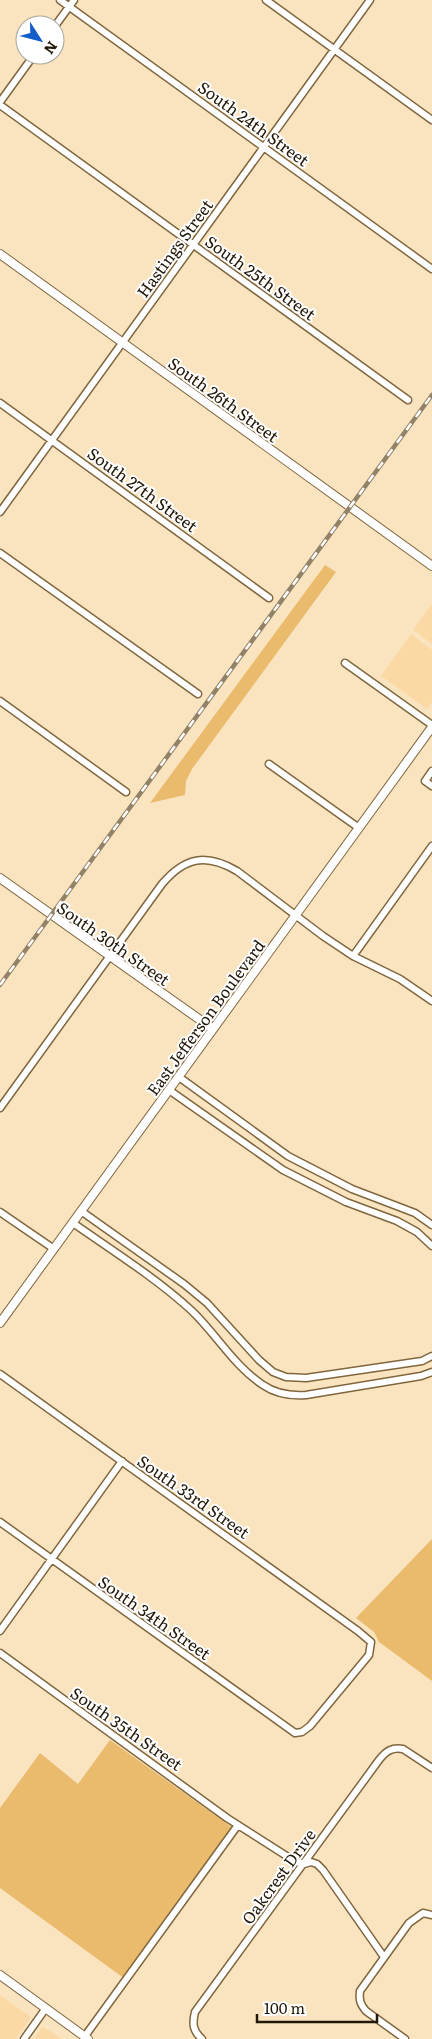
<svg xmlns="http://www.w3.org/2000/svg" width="432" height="2039" font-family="Literata,serif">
<rect width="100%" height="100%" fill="#fae4c0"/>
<path fill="#fad9a5" d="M432,604V644L413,630Z
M411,634L432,650V703L427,709L381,676Z
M0,1995L31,2017L16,2039H0Z
M42,2027L50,2031L62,2039H34Z"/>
<path fill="#eabb6d" d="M325,565L336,572L192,769L186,781L185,795L150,803Z
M432,1539V1681L379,1642L374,1632L356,1618Z
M110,1740L233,1828L125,1979L0,1888V1808L40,1753L78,1784Z"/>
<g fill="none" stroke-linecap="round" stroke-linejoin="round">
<g stroke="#80663d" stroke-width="9">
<path id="minor" d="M60,0L432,269
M266,0L432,120
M55,26L74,0
M0,102L34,55
M0,105L408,400
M0,403L269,598
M0,512L370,0
M0,553L198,694
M345,663L432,725
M0,701L126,792
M269,764L359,828
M432,771L425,781L432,786
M353,956L432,846
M179,1077L288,1156L352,1189L415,1213L432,1225
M169,1090L283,1170L346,1202L397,1221L417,1232L432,1246
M0,1108L162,884C185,857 206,853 237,871L323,936L353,956L400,979L432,1001
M81,1211L184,1284L207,1303L259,1360L273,1372L286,1377L306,1378L422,1361L432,1356
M0,1212L54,1249
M73,1223C113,1251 156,1278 192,1311C217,1335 234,1366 263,1385C276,1394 291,1396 306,1395L421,1376L432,1372
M0,1374L358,1631L371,1642L369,1655L310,1726L302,1732L295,1733L0,1522
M0,1631L122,1461
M0,1653L227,1818L296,1862L304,1864L311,1862L317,1864L323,1870L384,1957
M85,2036L238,1825
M24,2039L46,2008
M202,2039C193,2031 192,2024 195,2012L379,1760C386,1751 392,1747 403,1749L432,1768
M405,2039L366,2011C360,2004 359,2000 360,1991L409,1923L423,1913L432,1915"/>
</g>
<g stroke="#80663d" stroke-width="10">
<path id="tertiary" d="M0,254L432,566
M0,878L213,1029
M0,1323L432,727
M0,1975L88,2039"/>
</g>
<use href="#minor" stroke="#fff" stroke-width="6"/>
<use href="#tertiary" stroke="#fff" stroke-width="8"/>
<g stroke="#928267" stroke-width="4.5">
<path id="rail" d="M0,985L432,395"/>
</g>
<use href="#rail" stroke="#fff" stroke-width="2.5" stroke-dasharray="8" stroke-linecap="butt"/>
</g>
<g text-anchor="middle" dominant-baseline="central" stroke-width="4" stroke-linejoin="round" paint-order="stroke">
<g font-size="16" fill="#221807" stroke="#fff">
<text transform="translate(254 123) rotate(36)">South 24th Street</text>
<text transform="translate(174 248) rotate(-54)">Hastings Street</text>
<text transform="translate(261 277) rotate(36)">South 25th Street</text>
<text transform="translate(224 399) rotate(36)">South 26th Street</text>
<text transform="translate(143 489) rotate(36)">South 27th Street</text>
<text transform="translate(114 943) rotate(35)">South 30th Street</text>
<text transform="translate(205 1017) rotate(-54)">East Jefferson Boulevard</text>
<text transform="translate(194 1496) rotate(35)">South 33rd Street</text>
<text transform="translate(155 1617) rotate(35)">South 34th Street</text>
<text transform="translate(127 1728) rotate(35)">South 35th Street</text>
<text transform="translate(278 1876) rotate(-54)">Oakcrest Drive</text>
</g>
</g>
<g transform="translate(40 40) rotate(126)"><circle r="24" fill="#ffffff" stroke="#a7a39c"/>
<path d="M0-4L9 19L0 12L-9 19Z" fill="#135dc8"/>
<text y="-8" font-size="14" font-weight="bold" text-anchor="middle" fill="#221807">N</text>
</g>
<path d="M257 2014v8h120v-8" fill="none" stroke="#221807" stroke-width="2.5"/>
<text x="264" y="2014" font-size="15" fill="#221807" stroke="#ffffff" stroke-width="4" paint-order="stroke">100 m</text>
</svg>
